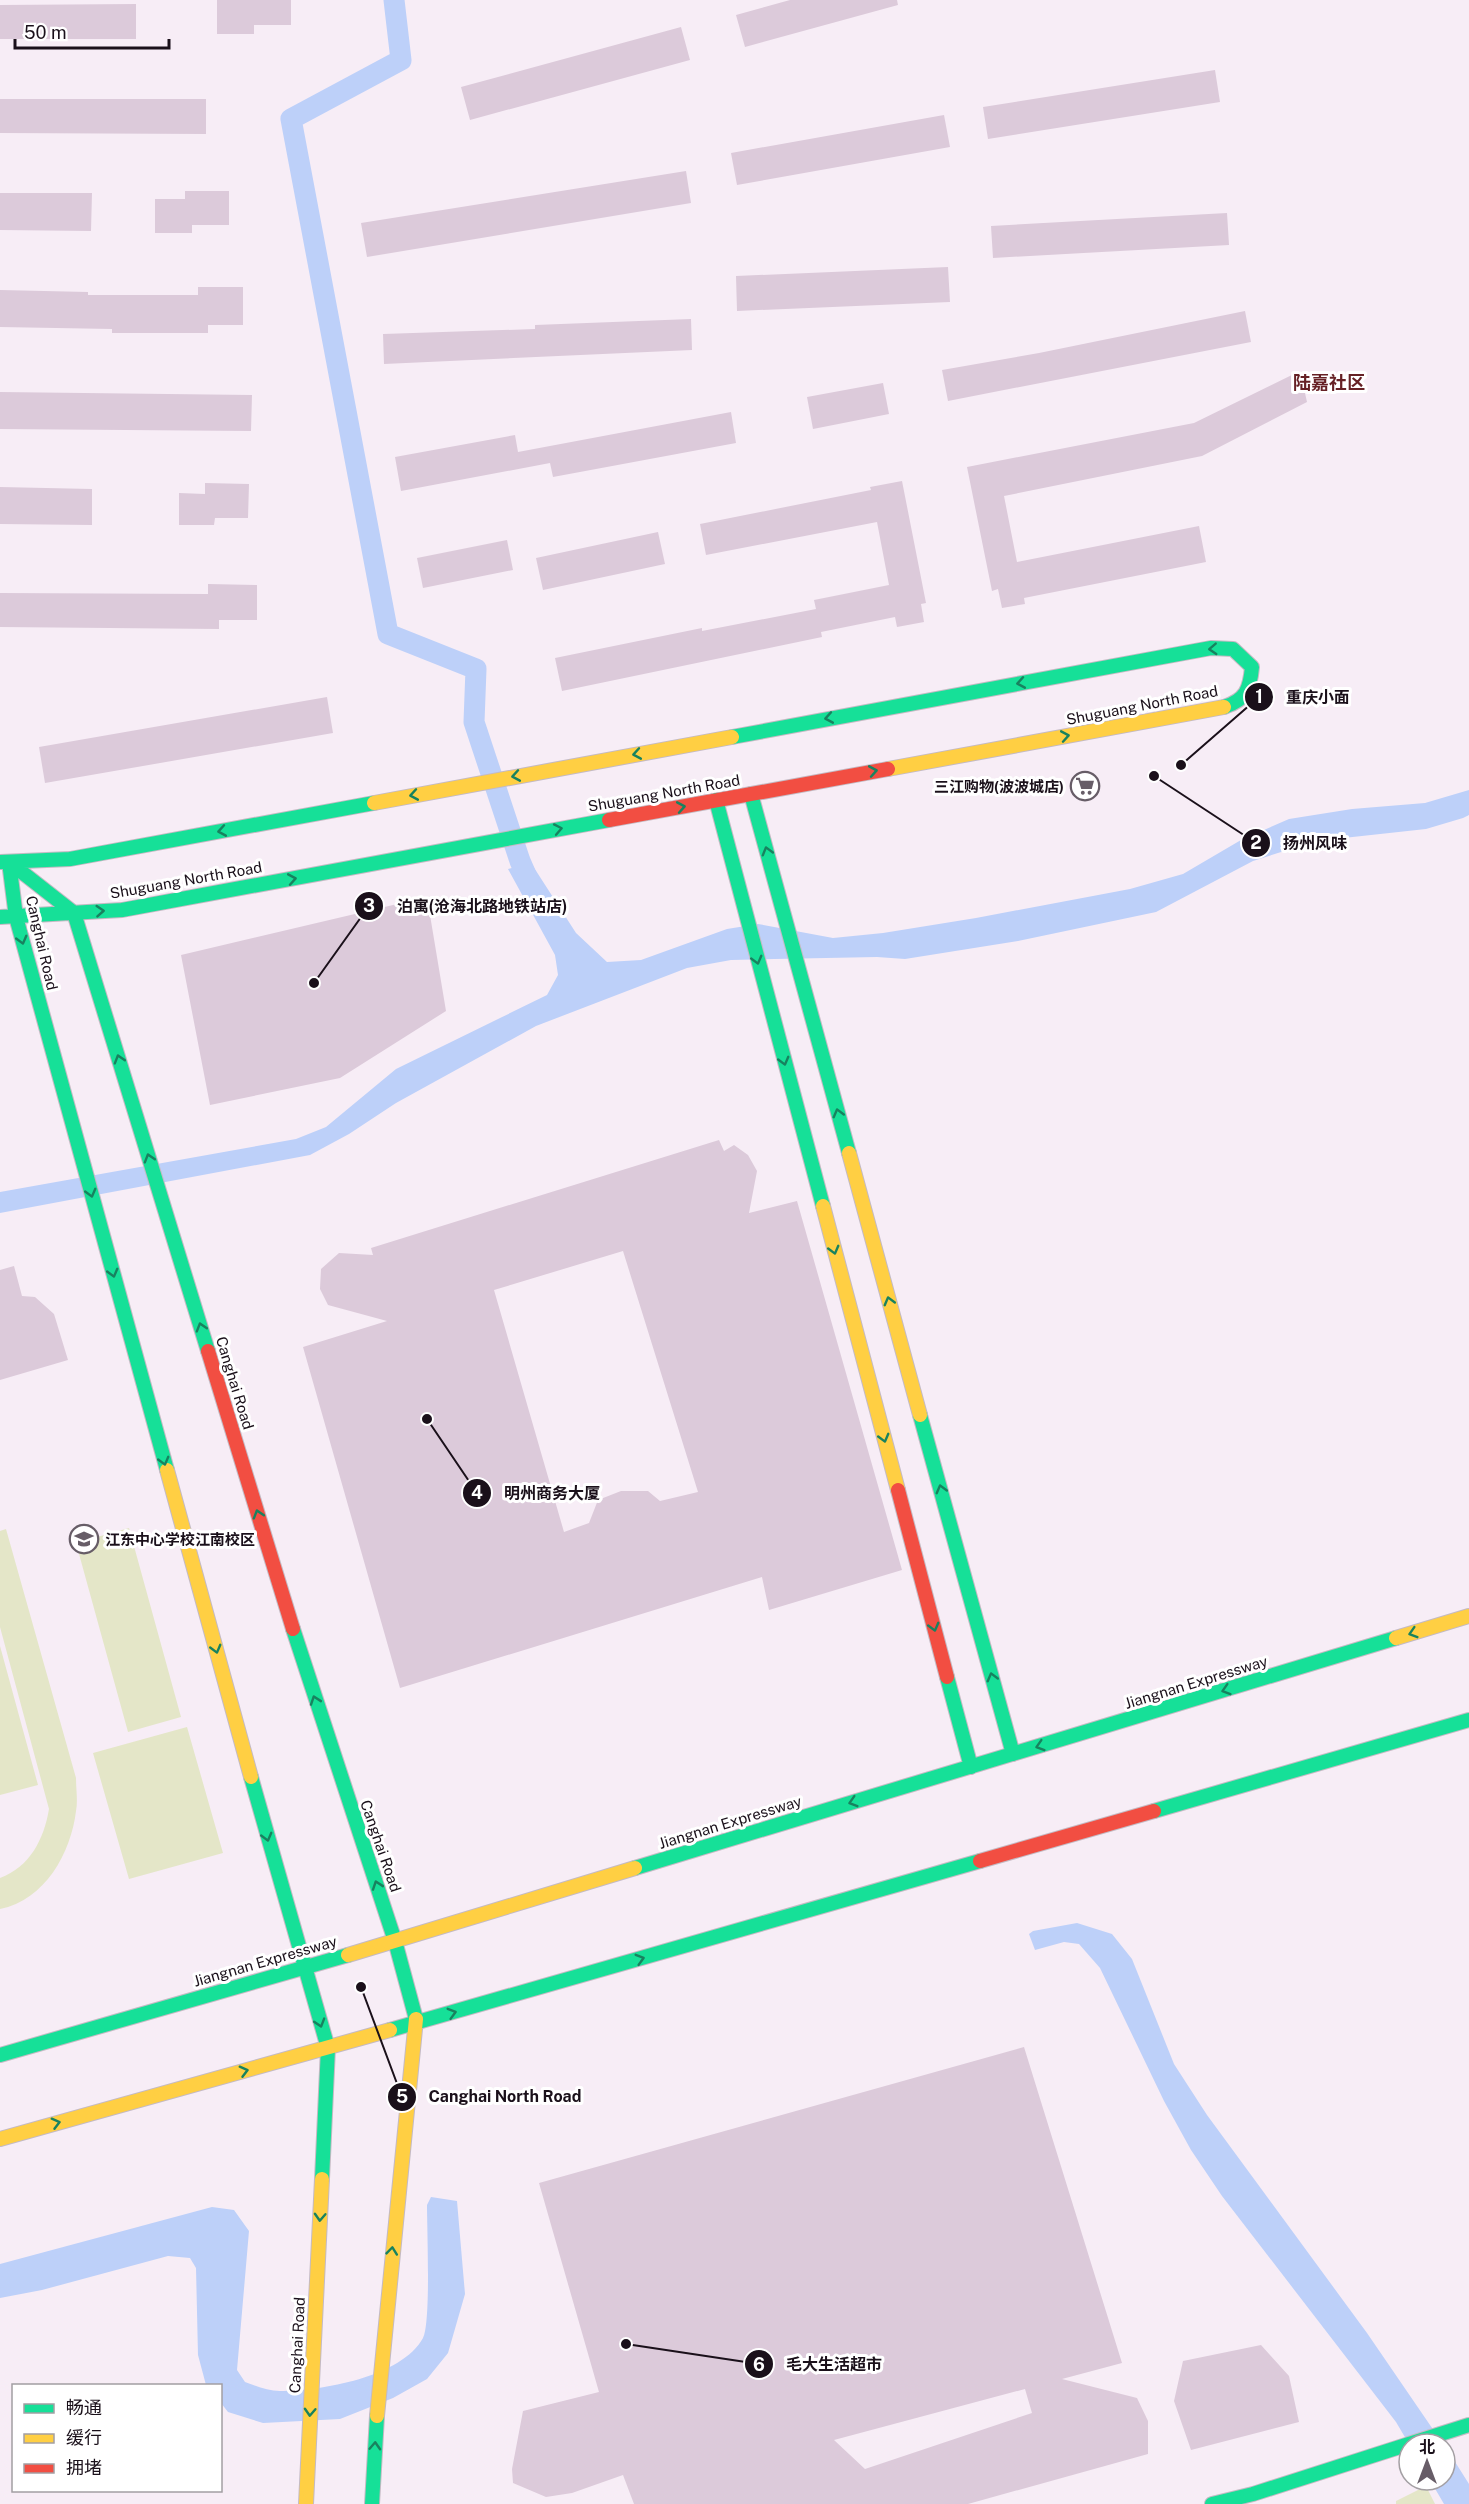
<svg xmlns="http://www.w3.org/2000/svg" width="1469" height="2504" font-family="'Public Sans','Noto Sans SC',sans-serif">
<rect width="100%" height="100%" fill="#f7edf6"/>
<path fill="#e4e6c8" d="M129,1528L181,1717L128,1732L76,1543Z
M6,1529L76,1778C76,1789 78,1801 76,1811C71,1853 45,1900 0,1909V1878C30,1867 44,1839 49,1809L0,1627V1531Z
M0,1646L38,1785L0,1795Z
M187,1727L223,1853L129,1879L93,1753Z
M1426,2486L1435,2504H1396V2501Z"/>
<path fill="#bdd0f9" d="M1469,790V815L1463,818L1426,829L1316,841L1253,861L1156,912L1018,941L905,959L877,957L731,960L687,968L536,1026L396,1103L349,1134L310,1155L0,1213V1192L296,1139L326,1127L396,1069L547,995L558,975L555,955L508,869L531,863L576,933L607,962L641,960L727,929L758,924L833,938L883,933L976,918L1130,889L1183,874L1241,840L1289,819L1352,809L1425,803Z
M1077,1923L1112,1934L1132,1959L1174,2064L1207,2115L1367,2333L1443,2444H1409L1396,2422L1222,2196L1191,2150L1164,2101L1100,1968L1079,1944L1064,1942L1035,1950L1029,1934L1033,1931Z
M431,2197L457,2201L465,2294L448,2353L427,2379L393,2398L340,2419L263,2423L228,2412L221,2403L220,2386L206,2385L198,2355L196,2268L190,2258L168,2256L42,2290L0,2298V2264L212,2207L234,2210L249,2231L237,2370L245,2382C256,2386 268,2391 280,2391C321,2391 402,2377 423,2338C431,2323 427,2228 427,2205Z
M1445,2446L1469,2484V2504H1444L1430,2480H1445Z"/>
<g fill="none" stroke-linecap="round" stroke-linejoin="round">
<path stroke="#bdd0f9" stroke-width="21" d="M394,0L401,60L291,119L388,634L476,669L474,722L520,861L533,891"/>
</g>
<path fill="#dccada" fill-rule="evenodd" d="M217,0H291V25H254V34H217Z
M790,0H897L898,5L745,47L736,15Z
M136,4V39H0V5Z
M681,27L690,60L470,120L461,87Z
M1215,70L1220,102L988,139L983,107Z
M0,99H206V134L0,133Z
M944,115L950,147L737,185L731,153Z
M686,171L691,203L367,257L361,223Z
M185,191H229V225H192V233H155V199H185Z
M0,193H92L91,231L0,230Z
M1227,213L1229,245L993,258L991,226Z
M948,267L950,302L737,311L736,276Z
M198,287H243V325H208V333H112V329L0,327V290L88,292V295H198Z
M1245,311L1251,342L948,401L942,370L1039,353Z
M691,319L692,350L384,364L383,334L535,329V325Z
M1300,371L1307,402L1202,456L1004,496L1017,562L1199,526L1206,562L1024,598L1025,604L1002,608L998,589L992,591L967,467L1194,423Z
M883,383L889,414L813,429L807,397Z
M0,392L252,395L251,431L0,429Z
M731,412L736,443L553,477L550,463L401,491L395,457L515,435L518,452Z
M902,481L926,603L921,604L924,622L897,627L895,617L821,632L822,637L562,691L555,658L702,628V631L816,609L814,600L889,585L877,522L706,555L700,524L871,490L870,487Z
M205,483L249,484L248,518H215L214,525H179V493L205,494Z
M0,487L92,489V525L0,524Z
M658,532L665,564L543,590L536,558Z
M507,540L513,570L423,588L417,558Z
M208,584L257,585V620H219V629L0,627V593L208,594Z
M327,697L333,733L45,783L39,747Z
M427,897L446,1011L340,1078L210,1105L181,955Z
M719,1140L724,1151L734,1145L748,1155L757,1171L749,1213L797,1201L902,1570L769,1610L762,1577L400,1688L303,1347L387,1321L328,1305L320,1289L321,1269L339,1253L373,1255L371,1248ZM623,1251L698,1492L660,1501L648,1491H621L598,1500L589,1523L564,1532L494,1290Z
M14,1266L22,1296L35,1297L54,1314L68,1360L0,1380V1270Z
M1024,2047L1122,2363L1062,2379L1137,2398L1148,2421V2454L968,2504H634L623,2475L572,2493L546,2497L513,2483L512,2469L523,2411L599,2392L539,2183ZM1025,2389L1032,2413L865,2469L834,2440Z
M1261,2345L1289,2376L1299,2422L1191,2450L1174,2401L1183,2361Z"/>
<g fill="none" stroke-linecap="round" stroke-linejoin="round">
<g stroke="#c4bac3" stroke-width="16">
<path id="fast" d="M732,737L1211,648L1233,649L1252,667C1250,689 1246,700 1224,707
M751,794L849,1153
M716,800L823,1206
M0,862L70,859L374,803
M9,862L74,913L208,1351
M9,862L16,917L167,1470
M0,917L122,910L609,820
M920,1415L1013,1754
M293,1629L395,1941L416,2019
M947,1677L971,1767
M251,1777L328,2048L322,2179
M1154,1811L1469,1720
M635,1868L1396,1638
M390,2030L980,1861
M0,2055L348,1955
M1409,2444L1469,2425
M372,2504L377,2416
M1212,2504L1253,2494L1409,2444"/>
</g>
<g stroke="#c4bac3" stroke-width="16">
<path id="slow" d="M888,769L1224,707
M374,803L732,737
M849,1153L920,1415
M823,1206L898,1490
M167,1470L251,1777
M1396,1638L1469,1616
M348,1955L635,1868
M0,2139L390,2030
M377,2416L416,2019
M306,2504L322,2179"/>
</g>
<g stroke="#c4bac3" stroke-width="16">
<path id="jam" d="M609,820L888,769
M208,1351L293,1629
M898,1490L947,1677
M980,1861L1154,1811"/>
</g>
<use href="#fast" stroke="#16e098" stroke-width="14"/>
<use href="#slow" stroke="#ffcf43" stroke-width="14"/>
<use href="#jam" stroke="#f24e42" stroke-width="14"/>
</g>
<defs><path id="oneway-chevron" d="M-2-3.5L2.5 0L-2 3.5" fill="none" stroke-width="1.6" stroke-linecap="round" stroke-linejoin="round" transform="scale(1.5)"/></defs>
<g stroke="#18825f">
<use href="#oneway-chevron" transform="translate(1213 649) rotate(177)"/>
<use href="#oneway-chevron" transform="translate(1021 683) rotate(170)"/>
<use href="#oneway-chevron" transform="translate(829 718) rotate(170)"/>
<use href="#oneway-chevron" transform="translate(1065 736) rotate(-10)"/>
<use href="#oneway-chevron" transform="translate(637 754) rotate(170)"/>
<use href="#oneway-chevron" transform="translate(873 771) rotate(-10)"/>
<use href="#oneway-chevron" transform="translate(516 776) rotate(170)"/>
<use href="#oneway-chevron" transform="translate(414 795) rotate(170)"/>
<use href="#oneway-chevron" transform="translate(681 807) rotate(-10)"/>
<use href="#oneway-chevron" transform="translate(558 829) rotate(-11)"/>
<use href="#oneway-chevron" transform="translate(222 831) rotate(170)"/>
<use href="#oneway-chevron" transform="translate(767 851) rotate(-106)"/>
<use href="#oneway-chevron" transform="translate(292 879) rotate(-10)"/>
<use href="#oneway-chevron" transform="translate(100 911) rotate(-4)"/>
<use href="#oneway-chevron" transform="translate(22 940) rotate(75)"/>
<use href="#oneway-chevron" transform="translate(757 960) rotate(75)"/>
<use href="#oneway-chevron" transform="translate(119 1059) rotate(-107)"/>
<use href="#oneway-chevron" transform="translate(784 1061) rotate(75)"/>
<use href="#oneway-chevron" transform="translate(838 1113) rotate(-105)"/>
<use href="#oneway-chevron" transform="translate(149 1158) rotate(-107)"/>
<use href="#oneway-chevron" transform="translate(91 1193) rotate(75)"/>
<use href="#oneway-chevron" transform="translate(834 1250) rotate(75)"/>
<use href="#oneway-chevron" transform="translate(113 1273) rotate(75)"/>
<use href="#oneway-chevron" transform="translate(889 1301) rotate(-105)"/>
<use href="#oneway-chevron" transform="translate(201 1327) rotate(-107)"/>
<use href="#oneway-chevron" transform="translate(884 1438) rotate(75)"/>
<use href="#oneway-chevron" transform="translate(164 1461) rotate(75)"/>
<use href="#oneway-chevron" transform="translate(941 1489) rotate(-105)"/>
<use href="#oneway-chevron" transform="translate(258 1514) rotate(-107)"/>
<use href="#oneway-chevron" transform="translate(934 1627) rotate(75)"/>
<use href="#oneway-chevron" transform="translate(1413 1633) rotate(163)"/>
<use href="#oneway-chevron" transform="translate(216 1649) rotate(75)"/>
<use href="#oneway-chevron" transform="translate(992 1677) rotate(-105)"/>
<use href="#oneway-chevron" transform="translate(1226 1690) rotate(163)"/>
<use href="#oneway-chevron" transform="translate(315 1700) rotate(-109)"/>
<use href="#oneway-chevron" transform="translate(1040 1746) rotate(163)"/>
<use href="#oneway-chevron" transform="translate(853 1802) rotate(163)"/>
<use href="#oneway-chevron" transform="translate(267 1837) rotate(75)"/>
<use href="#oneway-chevron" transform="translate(377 1885) rotate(-109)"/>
<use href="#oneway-chevron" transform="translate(640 1959) rotate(-16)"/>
<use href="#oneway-chevron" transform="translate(452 2013) rotate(-16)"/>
<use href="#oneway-chevron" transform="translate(320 2023) rotate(73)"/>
<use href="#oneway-chevron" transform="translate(244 2071) rotate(-15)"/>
<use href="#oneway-chevron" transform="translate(56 2123) rotate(-15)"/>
<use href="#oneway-chevron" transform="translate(320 2217) rotate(93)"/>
<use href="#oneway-chevron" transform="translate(392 2251) rotate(-84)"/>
<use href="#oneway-chevron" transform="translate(310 2412) rotate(93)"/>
<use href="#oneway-chevron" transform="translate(375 2446) rotate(-87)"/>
</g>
<defs>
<g id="supermarket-ring" transform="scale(1.5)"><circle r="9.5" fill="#fff" stroke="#675d67" stroke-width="1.5"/><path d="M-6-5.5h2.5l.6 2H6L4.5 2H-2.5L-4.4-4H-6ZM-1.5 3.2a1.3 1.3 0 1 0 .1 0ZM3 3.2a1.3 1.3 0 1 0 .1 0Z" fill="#675d67"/></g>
<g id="school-ring" transform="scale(1.5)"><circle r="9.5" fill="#fff" stroke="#675d67" stroke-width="1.5"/><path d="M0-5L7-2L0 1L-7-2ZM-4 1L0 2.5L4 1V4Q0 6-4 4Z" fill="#675d67"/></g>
</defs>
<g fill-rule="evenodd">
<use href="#supermarket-ring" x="1085" y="786"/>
<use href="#school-ring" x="84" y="1539"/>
</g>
<g text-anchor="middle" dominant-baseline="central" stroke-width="6" stroke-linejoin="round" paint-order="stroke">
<g font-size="15" fill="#1a101a" stroke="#fff">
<text transform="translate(1142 705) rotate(-11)">Shuguang North Road</text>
<text transform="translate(664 793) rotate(-10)">Shuguang North Road</text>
<text transform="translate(186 880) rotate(-10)">Shuguang North Road</text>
<text transform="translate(42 943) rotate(77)">Canghai Road</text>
<text transform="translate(235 1383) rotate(73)">Canghai Road</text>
<text transform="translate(1196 1682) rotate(-17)">Jiangnan Expressway</text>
<text transform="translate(730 1822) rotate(-17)">Jiangnan Expressway</text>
<text transform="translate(381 1846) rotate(71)">Canghai Road</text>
<text transform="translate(265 1961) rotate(-16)">Jiangnan Expressway</text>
<text transform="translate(297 2345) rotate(-87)">Canghai Road</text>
</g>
<g font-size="15" font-weight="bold" fill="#1a101a" stroke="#fff" text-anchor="end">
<text x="1064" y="786">三江购物(波波城店)</text>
<text x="105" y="1539" text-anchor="start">江东中心学校江南校区</text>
</g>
<g font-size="18" font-weight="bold" fill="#662125" stroke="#fff">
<text x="1329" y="382">陆嘉社区</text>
</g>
</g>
<path fill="none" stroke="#1a101a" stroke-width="2" d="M1181 765L1259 697M1154 776L1256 843M314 983L369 906M427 1419L477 1493M361 1987L402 2097M626 2344L759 2364"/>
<g fill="#1a101a" stroke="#fff" stroke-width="2">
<circle cx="1181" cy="765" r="6"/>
<circle cx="1154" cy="776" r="6"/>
<circle cx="314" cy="983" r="6"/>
<circle cx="427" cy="1419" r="6"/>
<circle cx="361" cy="1987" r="6"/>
<circle cx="626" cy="2344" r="6"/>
<circle cx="1259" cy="697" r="15"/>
<circle cx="1256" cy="843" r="15"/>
<circle cx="369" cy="906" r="15"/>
<circle cx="477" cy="1493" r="15"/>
<circle cx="402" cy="2097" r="15"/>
<circle cx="759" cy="2364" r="15"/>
</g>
<g font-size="18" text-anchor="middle" font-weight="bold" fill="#fff">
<text x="1259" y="703">1</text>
<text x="1256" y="849">2</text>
<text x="369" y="912">3</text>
<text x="477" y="1499">4</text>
<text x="402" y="2103">5</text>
<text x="759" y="2371">6</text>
</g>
<g font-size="16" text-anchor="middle" font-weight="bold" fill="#1a101a" stroke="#fff" stroke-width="6" stroke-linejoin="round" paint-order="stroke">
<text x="1318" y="703">重庆小面</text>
<text x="1315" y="849">扬州风味</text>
<text x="482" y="912">泊寓(沧海北路地铁站店)</text>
<text x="552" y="1499">明州商务大厦</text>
<text x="505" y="2102">Canghai North Road</text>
<text x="834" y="2370">毛大生活超市</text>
</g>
<rect x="12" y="2384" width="210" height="108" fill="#ffffff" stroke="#a39fa3" stroke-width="1.5"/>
<rect x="24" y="2404" width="30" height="9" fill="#16e098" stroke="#a39fa3" stroke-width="1.5"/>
<text x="66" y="2414" font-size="18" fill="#1a101a">畅通</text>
<rect x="24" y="2434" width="30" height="9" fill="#ffcf43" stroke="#a39fa3" stroke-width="1.5"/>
<text x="66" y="2444" font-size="18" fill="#1a101a">缓行</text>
<rect x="24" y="2464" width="30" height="9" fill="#f24e42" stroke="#a39fa3" stroke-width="1.5"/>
<text x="66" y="2474" font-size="18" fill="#1a101a">拥堵</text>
<g transform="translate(1427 2462)"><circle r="28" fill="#ffffff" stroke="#a39fa3" stroke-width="1.5"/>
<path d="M0-4.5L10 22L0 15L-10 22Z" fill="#675d67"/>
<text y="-9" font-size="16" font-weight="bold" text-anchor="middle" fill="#1a101a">北</text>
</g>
<path d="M15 39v9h154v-9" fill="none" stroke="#1a101a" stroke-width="3"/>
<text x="24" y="39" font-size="18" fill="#1a101a" stroke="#ffffff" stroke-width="4.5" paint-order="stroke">50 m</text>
</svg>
